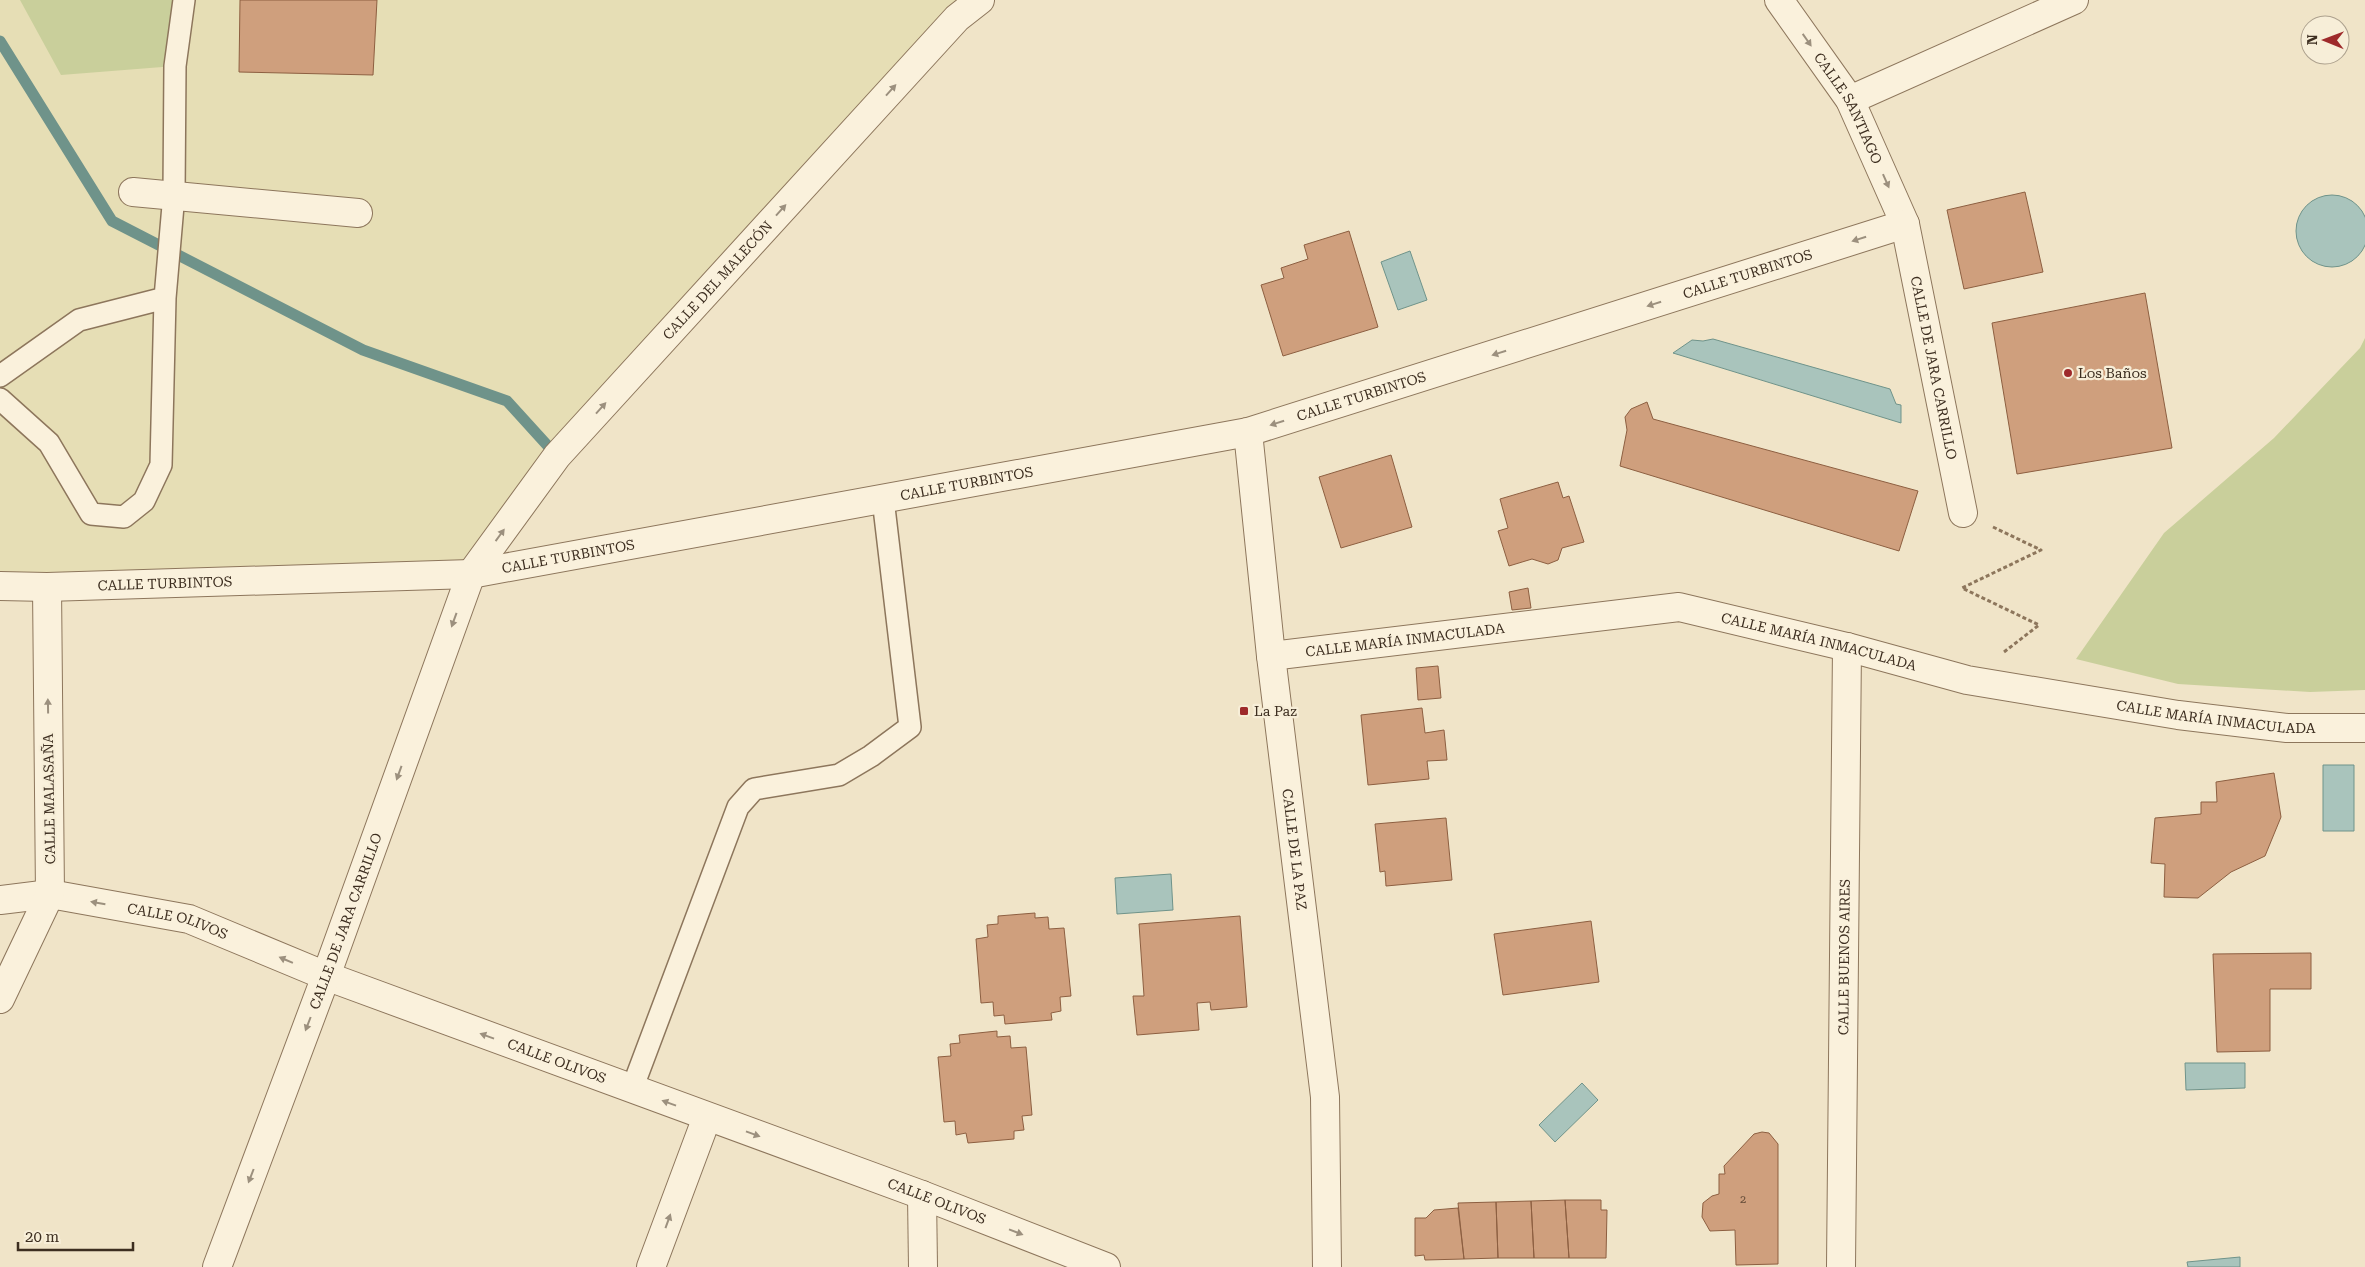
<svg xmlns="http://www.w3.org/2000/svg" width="2365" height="1267" font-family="'Roboto Serif',serif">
<rect width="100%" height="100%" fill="#f0e4c8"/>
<path fill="#e6deb5" d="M0,0H980L957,18L471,574L0,580Z"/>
<path fill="#c9cf9b" d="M20,0H184L175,66L61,75Z
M2365,338V690L2310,692L2178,684L2076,659L2164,533L2274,438L2360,348Z"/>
<path fill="#a9c4bc" stroke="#6f938a" d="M2296 231a36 36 0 1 1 72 0a36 36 0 1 1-72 0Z
M1410,251L1427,300L1398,310L1381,262Z
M1713,339L1890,389L1896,404L1901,405V423L1673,353L1692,340L1703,341Z
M2323,765H2354V831H2323Z
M1171,874L1173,910L1117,914L1115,878Z
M2185,1063H2245V1088L2186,1090Z
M1582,1083L1598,1100L1555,1142L1539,1125Z
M2240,1257V1267H2188L2187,1262Z"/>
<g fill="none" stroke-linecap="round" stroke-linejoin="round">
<path stroke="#6f938a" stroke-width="11" d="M0,41L112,221L363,350L507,401L557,456"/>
</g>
<path fill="#cf9f7d" stroke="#8d5f41" d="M240,0H377L373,75L239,72Z
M2025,192L2043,272L1964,289L1947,210Z
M1349,231L1378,327L1283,356L1261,285L1284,278L1281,268L1308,259L1304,245Z
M2145,293L2172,448L2017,474L1992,323Z
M1647,402L1653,419L1918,491L1899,551L1620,466L1627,430L1625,417L1631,409Z
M1391,455L1412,527L1341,548L1319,477Z
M1558,482L1563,498L1569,496L1584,542L1562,548L1558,560L1548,564L1532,559L1509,566L1498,531L1508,528L1500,499Z
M1528,588L1531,608L1512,610L1509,592Z
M1438,666L1441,698L1418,700L1416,668Z
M1422,708L1425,733L1444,730L1447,760L1427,761L1429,779L1368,785L1361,715Z
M2274,773L2281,817L2265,856L2231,872L2198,898L2164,897L2165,864L2151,863L2155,818L2201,814V802H2217L2216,782Z
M1446,818L1452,880L1386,886L1385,871L1380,872L1375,824Z
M1035,913V918L1048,917L1049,929L1064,928L1071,996L1060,997L1061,1011L1051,1013L1052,1020L1005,1024L1004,1015L994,1016L993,1002L981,1003L976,939L988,937L987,925L998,924V916Z
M1240,916L1247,1007L1211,1010L1210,1002L1197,1003L1199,1030L1137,1035L1133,996H1144L1139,924Z
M1591,921L1599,982L1503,995L1494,934Z
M2311,953V989H2270V1051L2217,1052L2213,954Z
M997,1031V1037L1010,1036L1011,1048L1026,1047L1032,1115L1022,1116L1024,1130L1014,1131V1139L968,1143L966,1133L956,1135L955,1121L944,1122L938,1057L951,1056L950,1044L960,1043L959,1035Z
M1762,1132L1769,1133L1778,1144V1264L1736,1265L1735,1230L1710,1231L1702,1217L1703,1203L1712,1196L1719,1194V1174H1725L1724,1166L1754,1134Z
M1565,1200L1569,1258H1534L1531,1201Z
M1565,1200H1601V1210H1607L1606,1258H1569Z
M1531,1201L1534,1258H1498L1496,1202Z
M1496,1202L1498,1258L1464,1259L1458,1203Z
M1458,1208L1464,1259L1425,1260L1424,1255L1415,1256V1218H1426L1434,1210Z"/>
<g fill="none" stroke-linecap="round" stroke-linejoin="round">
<g stroke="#8d765c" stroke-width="24">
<path id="lane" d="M0,376L79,320L165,298
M0,399L49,443L91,514L124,517L144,501L161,465L165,298L174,194L175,66L184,0
M632,1089L738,807L754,789L839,775L871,756L910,727L883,499"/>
</g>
<g stroke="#8d765c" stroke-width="30">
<g id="street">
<path id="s1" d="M1779,0L1850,100L1905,224L1963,513"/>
<path d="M1850,100L2074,0"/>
<path d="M133,192L358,213"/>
<path id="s2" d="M1248,432L1271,656L1325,1097L1327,1267"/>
<path id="s3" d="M0,586L47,587L471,574L1248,432L1905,224"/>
<path id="s4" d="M1271,656L1679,607L1847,647L1967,680L2178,715L2287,728H2365"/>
<path id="s5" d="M0,900L50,894L189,919L326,976L922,1195L1106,1267"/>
<path d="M0,999L50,894L47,587"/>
<path d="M922,1195L923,1267"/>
<path id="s6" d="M217,1267L326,976L471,574L557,456L957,18L980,0"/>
<path d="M651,1267L707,1117"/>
<path id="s7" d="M1841,1267L1847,647"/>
</g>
</g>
<path stroke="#8d765c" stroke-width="3" stroke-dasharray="4 2.5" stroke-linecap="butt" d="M1993,527L2041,550L1962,588L2039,625L2004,652"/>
<use href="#lane" stroke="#faf1dc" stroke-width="21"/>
<use href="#street" stroke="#faf1dc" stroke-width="28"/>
</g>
<defs><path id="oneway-solid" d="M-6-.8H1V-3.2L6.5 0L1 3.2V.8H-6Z" transform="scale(1.25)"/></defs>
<g fill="#9c907e">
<use href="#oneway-solid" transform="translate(1807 40) rotate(55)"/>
<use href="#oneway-solid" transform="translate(891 90) rotate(-48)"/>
<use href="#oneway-solid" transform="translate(1886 181) rotate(66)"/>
<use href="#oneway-solid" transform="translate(781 210) rotate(-48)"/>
<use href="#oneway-solid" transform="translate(1859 239) rotate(162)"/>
<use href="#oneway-solid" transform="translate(1654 304) rotate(162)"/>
<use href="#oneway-solid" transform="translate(1499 353) rotate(162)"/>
<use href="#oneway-solid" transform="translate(601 408) rotate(-48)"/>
<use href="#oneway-solid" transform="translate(1277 423) rotate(162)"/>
<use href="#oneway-solid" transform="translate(500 535) rotate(-54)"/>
<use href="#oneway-solid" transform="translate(454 620) rotate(110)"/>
<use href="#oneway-solid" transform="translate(48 706) rotate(-91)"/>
<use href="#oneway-solid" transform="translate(399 773) rotate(110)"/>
<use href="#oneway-solid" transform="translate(98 903) rotate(-170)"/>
<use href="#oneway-solid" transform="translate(286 960) rotate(-157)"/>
<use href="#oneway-solid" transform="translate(308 1024) rotate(111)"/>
<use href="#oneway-solid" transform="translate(487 1036) rotate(-160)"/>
<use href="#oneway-solid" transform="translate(669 1103) rotate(-160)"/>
<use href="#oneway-solid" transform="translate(753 1134) rotate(20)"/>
<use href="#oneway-solid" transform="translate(251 1176) rotate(111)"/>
<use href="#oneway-solid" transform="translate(668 1221) rotate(-70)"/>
<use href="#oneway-solid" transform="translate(1016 1232) rotate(21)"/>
</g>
<g fill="#9e2a2b" stroke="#f7eed8" stroke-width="2">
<circle cx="2068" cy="373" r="5"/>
<rect x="1239" y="706" width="10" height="10" rx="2.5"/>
</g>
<g text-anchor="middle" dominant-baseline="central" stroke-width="4.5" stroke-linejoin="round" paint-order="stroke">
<g font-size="11" fill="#624a37">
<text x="1743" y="1199">2</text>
</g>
<g font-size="14" fill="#3d2e20" stroke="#f7eed8">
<text stroke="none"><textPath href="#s1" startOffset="129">CALLE SANTIAGO</textPath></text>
<text stroke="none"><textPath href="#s3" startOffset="1785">CALLE TURBINTOS</textPath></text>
<text stroke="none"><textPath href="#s6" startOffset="1122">CALLE DEL MALECÓN</textPath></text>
<text stroke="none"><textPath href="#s1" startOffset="405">CALLE DE JARA CARRILLO</textPath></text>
<text stroke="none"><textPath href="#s3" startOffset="1380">CALLE TURBINTOS</textPath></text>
<text stroke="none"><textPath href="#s3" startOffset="975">CALLE TURBINTOS</textPath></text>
<text stroke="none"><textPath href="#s3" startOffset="570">CALLE TURBINTOS</textPath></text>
<text stroke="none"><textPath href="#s3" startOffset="165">CALLE TURBINTOS</textPath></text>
<text stroke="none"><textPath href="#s4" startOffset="135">CALLE MARÍA INMACULADA</textPath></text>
<text stroke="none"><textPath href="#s4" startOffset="555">CALLE MARÍA INMACULADA</textPath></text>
<text stroke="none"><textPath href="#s4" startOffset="960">CALLE MARÍA INMACULADA</textPath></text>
<text transform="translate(49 799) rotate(-91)">CALLE MALASAÑA</text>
<text stroke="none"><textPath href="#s2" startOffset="420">CALLE DE LA PAZ</textPath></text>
<text stroke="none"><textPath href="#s6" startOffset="369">CALLE DE JARA CARRILLO</textPath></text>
<text stroke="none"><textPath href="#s5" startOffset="181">CALLE OLIVOS</textPath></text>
<text stroke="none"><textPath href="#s7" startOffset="310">CALLE BUENOS AIRES</textPath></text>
<text stroke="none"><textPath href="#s5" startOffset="586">CALLE OLIVOS</textPath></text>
<text stroke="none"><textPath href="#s5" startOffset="991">CALLE OLIVOS</textPath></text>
</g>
<g font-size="14" fill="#3d2e20" stroke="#f7eed8" text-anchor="start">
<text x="2078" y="373">Los Baños</text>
<text x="1254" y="711">La Paz</text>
</g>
</g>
<g transform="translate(2325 40) rotate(271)"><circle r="24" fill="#f7eed8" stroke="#ada18e"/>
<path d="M0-4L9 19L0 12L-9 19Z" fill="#9e2a2b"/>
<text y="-8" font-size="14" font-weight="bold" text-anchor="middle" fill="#3d2e20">N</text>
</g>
<path d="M18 1242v8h115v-8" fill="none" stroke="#3d2e20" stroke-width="2.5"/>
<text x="25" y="1242" font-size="15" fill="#3d2e20" stroke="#f7eed8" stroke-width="4" paint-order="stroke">20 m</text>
</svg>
